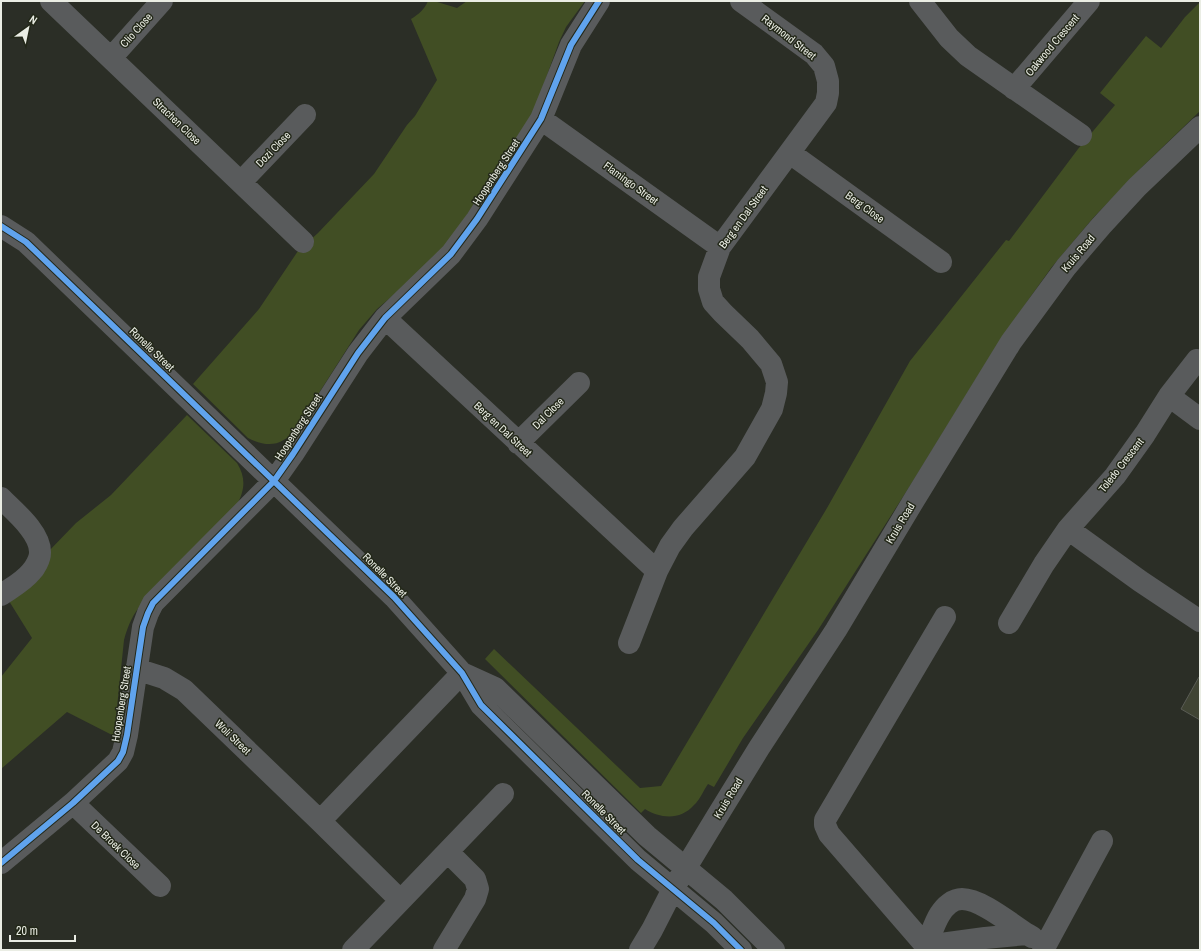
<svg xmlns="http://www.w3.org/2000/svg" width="1201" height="951" font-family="'Archivo Narrow',sans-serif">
<rect width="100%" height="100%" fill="#2b2e26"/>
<path fill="#414e24" d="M428,1H434L457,8L467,1H585L566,27L559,42L534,111L452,238L431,263L377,309L359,330L296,429C282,446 268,448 248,438L193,384L259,309L298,251L318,233L374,174L407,125L415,116L437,80L411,19C419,14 424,10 428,1Z
M1200,2V111L1143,166L1093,218L1051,268L1031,296L997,345L913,481L818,630L743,738L714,787L708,784C703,791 700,800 694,805C681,820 661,819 645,809L641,813L485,659L494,649L640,788L661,786L827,508L910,361L1006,240L1009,241L1078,149L1115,105L1100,93L1146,36L1161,48L1185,17Z
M187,415L237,463C246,478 245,489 237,505L143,602C133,614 128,625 124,640L114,736L67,712L1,769V677L32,638L9,601L47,553L76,523L111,495Z"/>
<path fill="#404434" stroke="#5a5c55" d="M1199,677L1200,678V720L1181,709Z"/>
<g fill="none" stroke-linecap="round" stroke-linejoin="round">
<path stroke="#595b5c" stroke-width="22" d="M51,1L303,242
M920,1L949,38L968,56L1081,135
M111,58L162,1
M1014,89L1089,1
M541,119L720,247
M790,153L941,262
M241,182L305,115
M1,226L26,242L394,597L462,673L481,705L638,860L714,923L741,950
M385,318L657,571
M1169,396L1200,419
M518,443L579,383
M1,498C14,511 41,533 40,553C40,559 35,568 31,572C23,582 11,588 1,595
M1068,529L1140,581L1200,621
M1009,623L1044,564L1068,529L1115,476L1145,434L1169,396L1197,360
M629,643L657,571L670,546L683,528L745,457L772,409L776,393L777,382L771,364L750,339L723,313L713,302L709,289V277L720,247L826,103L828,93V81L824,66L814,54L741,1
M136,669L164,678L184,690L320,821L400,900
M462,673L495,688L647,836L724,900L774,950
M73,803L160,886
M320,821L462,673
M1,863L73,803L118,761L123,752L127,735L143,627L148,613L153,603L274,481L293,454L358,353L385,318L451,254L477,219L541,119L571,45L599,1
M926,946L829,834L825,825V820L945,617
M926,946L985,938L1027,934L1032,937
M353,950L503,794
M444,950L475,899L478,889L475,879L448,852
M640,950L652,930L673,889L716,818L759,748L836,630L914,500L1011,342L1066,267L1101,226L1137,187L1200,127
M924,950C930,939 933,925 940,914C945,906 953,899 962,899C981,899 1011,924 1027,934
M1043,950L1102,841"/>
<g stroke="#232819" stroke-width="8">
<path id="cycleway" d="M1,226L26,242L394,597L462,673L481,705L638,860L714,923L741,950
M1,863L73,803L118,761L123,752L127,735L143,627L148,613L153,603L274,481L293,454L358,353L385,318L451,254L477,219L541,119L571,45L599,1"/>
</g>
<use href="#cycleway" stroke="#60a3ed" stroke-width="6"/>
</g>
<g text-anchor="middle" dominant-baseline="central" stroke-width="3" stroke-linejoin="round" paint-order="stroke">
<g font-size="11" fill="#eaede4" stroke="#232819">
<text transform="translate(136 30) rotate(-48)">Clio Close</text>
<text transform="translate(789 37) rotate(38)">Raymond Street</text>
<text transform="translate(1052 45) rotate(-50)">Oakwood Crescent</text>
<text transform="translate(177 121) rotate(44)">Strachen Close</text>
<text transform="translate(273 149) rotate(-46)">Dozi Close</text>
<text transform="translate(496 172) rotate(-57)">Hoopenberg Street</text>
<text transform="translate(631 183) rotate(36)">Flamingo Street</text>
<text transform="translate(865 207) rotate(36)">Berg Close</text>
<text transform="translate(743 217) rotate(-54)">Berg en Dal Street</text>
<text transform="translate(1078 253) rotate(-50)">Kruis Road</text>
<text transform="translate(152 349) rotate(44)">Ronelle Street</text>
<text transform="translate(548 413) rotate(-45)">Dal Close</text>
<text transform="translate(298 427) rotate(-57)">Hoopenberg Street</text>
<text transform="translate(503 429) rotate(43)">Berg en Dal Street</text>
<text transform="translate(1121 465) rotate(-52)">Toledo Crescent</text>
<text transform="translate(900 523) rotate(-59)">Kruis Road</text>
<text transform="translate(385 575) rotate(45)">Ronelle Street</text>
<text transform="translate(121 704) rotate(-81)">Hoopenberg Street</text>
<text transform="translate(233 737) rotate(44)">Woli Street</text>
<text transform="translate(728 798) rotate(-59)">Kruis Road</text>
<text transform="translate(604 812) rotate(45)">Ronelle Street</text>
<text transform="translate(116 845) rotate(44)">De Broek Close</text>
</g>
</g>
<rect width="1201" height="951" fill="none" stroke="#eaede4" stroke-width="4"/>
<g transform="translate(28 28) rotate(33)" stroke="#232819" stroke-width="3" paint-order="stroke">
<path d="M0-3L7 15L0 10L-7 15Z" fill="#eaede4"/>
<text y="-6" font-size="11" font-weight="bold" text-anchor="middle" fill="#eaede4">N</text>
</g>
<path d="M10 935v6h65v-6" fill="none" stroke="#eaede4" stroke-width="2"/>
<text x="16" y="935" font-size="12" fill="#eaede4" stroke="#232819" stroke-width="3" paint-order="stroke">20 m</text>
</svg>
